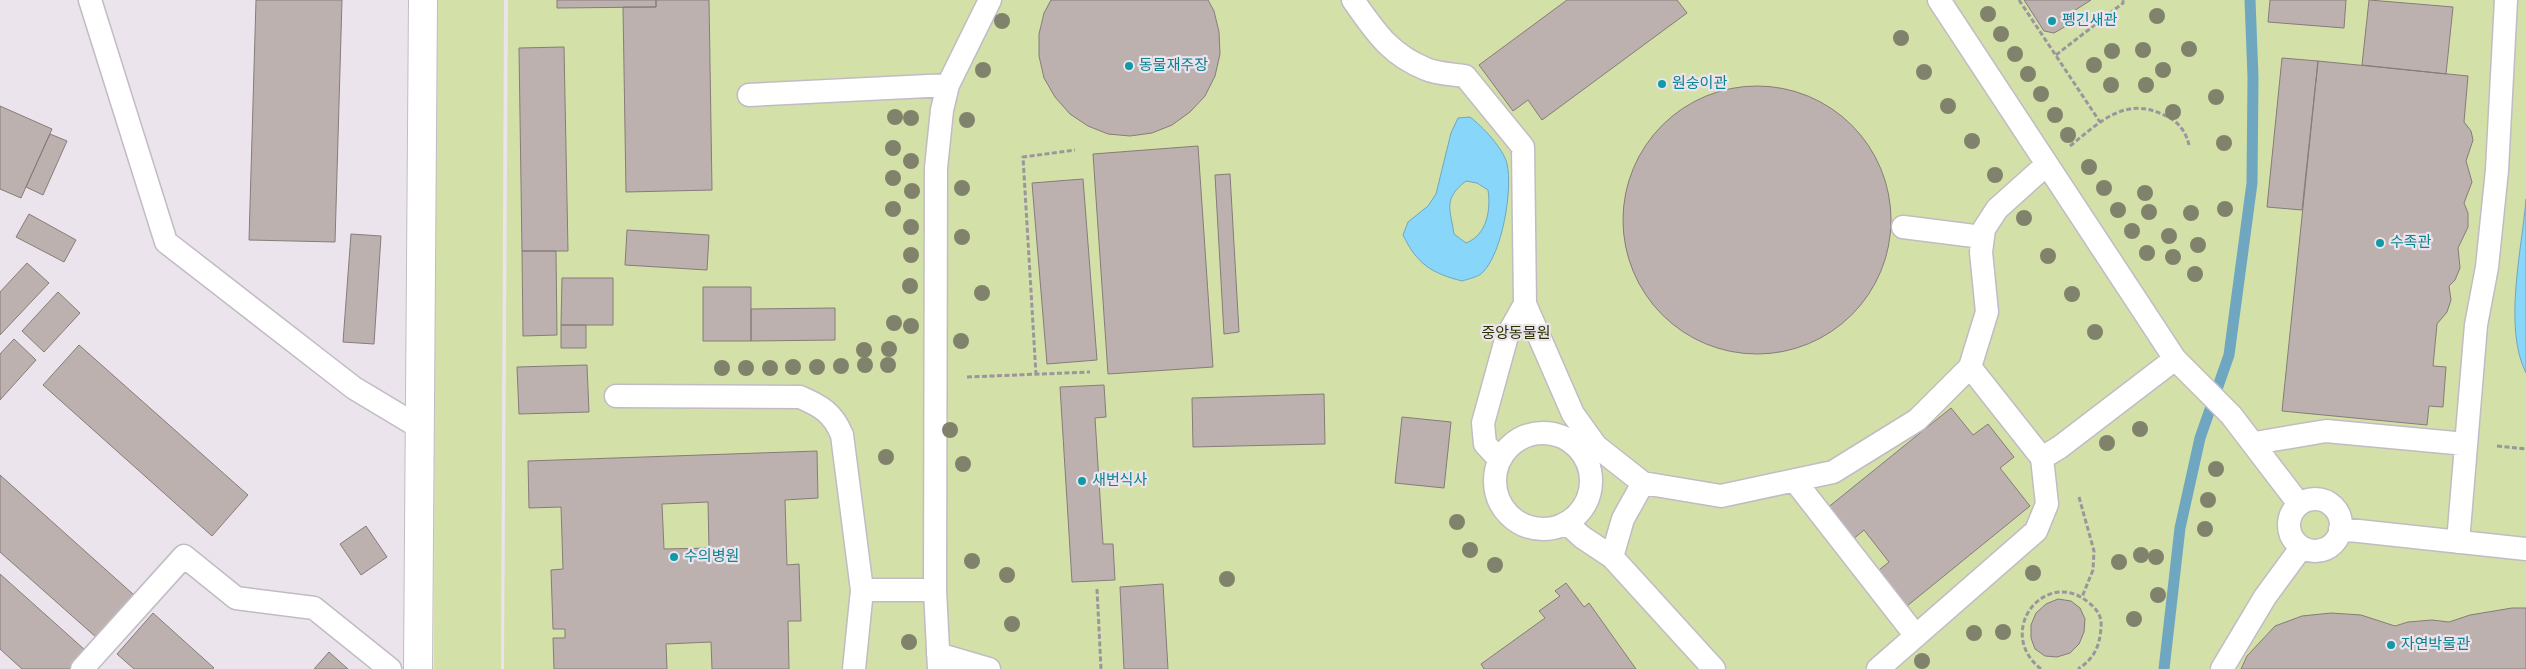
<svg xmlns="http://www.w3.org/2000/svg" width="2526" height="669" font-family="Overpass,'Noto Sans KR',sans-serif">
<rect width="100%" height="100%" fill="#ebe4ed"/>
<path fill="#d3e0a8" d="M435,0H504L501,669H434Z
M508,0H2526V669H504Z"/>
<path fill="#88d7fb" stroke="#6fa6c0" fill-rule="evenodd" d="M1470,117C1482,126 1504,149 1507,164C1513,190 1502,253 1483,272C1479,277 1468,279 1462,281C1431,273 1417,264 1403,235L1408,222L1428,206L1436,194L1451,133L1458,118ZM1466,181L1477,183L1488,190C1491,210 1487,235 1466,243L1454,234C1450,208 1443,199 1466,181Z
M2526,199V373C2503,327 2522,250 2526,199Z"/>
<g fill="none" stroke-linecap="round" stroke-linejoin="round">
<path stroke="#6fa6c0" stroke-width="11" d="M2164,669L2180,528L2200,438L2229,355L2252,183L2253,77L2250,0"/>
</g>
<path fill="#bcb1ae" stroke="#867c79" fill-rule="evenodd" d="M256,0H342L335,242L249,240Z
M557,0H656V7L557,8Z
M656,0H709L712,190L626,192L623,7H656Z
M1051,0H1208L1214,11L1219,32L1220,54L1215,76L1205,96L1190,112L1172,125L1152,133L1130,136L1108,134L1088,126L1070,114L1055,97L1044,78L1039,56V34L1044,13Z
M1567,0H1677L1687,13L1542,120L1528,100L1513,111L1479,65Z
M2024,0H2091L2066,16V26L2054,33L2044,31Z
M2270,0H2346L2344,28L2268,22Z
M2369,0L2453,7L2446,74L2362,65Z
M564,47L568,251H522L519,48Z
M2282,58L2318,61L2302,210L2267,207Z
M2318,61L2468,76L2464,122L2471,131L2473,140L2466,161L2472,182L2464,203L2468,213V227L2458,248L2460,268L2455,280L2449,286L2451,300L2447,312L2437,324L2433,366L2446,367L2443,407L2429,406L2427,425L2282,411Z
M1623 220a134 134 0 1 1 268 0a134 134 0 1 1-268 0Z
M0,106L52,129L21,198L0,189Z
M50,134L67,141L43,195L26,187Z
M1198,146L1213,367L1108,374L1093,154Z
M1230,174L1239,332L1224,334L1215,175Z
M1083,179L1097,360L1047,364L1032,183Z
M29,214L76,240L64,262L16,237Z
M627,230L709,235L707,270L625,265Z
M351,234L381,236L374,344L343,342Z
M522,251H556L557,335L523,336Z
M27,263L49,283L0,335V292Z
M562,278H613V325H561Z
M703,287H751V341H703Z
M58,292L80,313L44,352L22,331Z
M835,308V340L751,341V309Z
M561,325H586V348H561Z
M14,339L36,360L0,400V354Z
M79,345L248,495L212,536L43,385Z
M587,365L589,412L519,414L517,367Z
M1104,385L1106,417L1095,418L1103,544H1113L1115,580L1072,582L1060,387Z
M1324,394L1325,444L1193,447L1192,398Z
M1951,408L1973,435L1988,424L2014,457L2000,468L2030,506L1907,606L1879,570L1889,562L1864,530L1851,541L1826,509Z
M1402,417L1451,422L1444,488L1395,483Z
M817,451L818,498L785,500L787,565L799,564L800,593L801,621H788L789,669H712L711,642L666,644L667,669H554L553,638H565V629H553L551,570L563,569L561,507L529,508L528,461ZM708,502L709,548L664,549L662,504Z
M0,475L134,595L97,638L0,552Z
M366,526L387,557L361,575L340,544Z
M0,574L85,650L69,669H22L0,649Z
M1566,583L1584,607L1589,603L1636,669H1484L1481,664L1545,618L1539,611L1560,596L1555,591Z
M1163,584L1168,669H1124L1120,587Z
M2058,599L2071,601L2080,608L2085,619L2084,632L2079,644L2070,653L2057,657L2045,656L2035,649L2031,638V625L2036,613L2046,604Z
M2512,608H2526V669H2241L2247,656L2275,626L2302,616L2331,613L2361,615L2395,626L2408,622L2432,620L2449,622L2470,615Z
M153,613L214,668L212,669H134L117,654Z
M329,652L348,669H314Z"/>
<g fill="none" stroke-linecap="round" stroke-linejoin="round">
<g stroke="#c2bbc4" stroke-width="25">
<path id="service" d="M90,0L166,242L354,388L419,427
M1353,0C1375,31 1389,54 1426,69C1437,74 1452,74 1465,76L1523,147L1525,304L1573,414L1596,446L1643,483L1721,496L1833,472L1917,420L1970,367L1987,312L1981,252L1984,229L1997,209L2046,165
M1939,0L2175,359L2231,415L2299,504
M749,95L948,85
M1903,227L1982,237
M1970,367L2042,458L2060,447L2175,359
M616,396L800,397C821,406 833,413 842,435L862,590
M1495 481a48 48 0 1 1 96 0a48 48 0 1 1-96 0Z
M2255,443L2326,431L2466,444
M1499,459L1485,444L1483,423L1507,336L1525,304
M1795,481L1916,636
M1643,483L1623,519L1612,557L1714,669
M2289 525a26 26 0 1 1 52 0a26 26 0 1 1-52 0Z
M1567,523L1582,537L1612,557
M2340,529L2526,549
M2458,542L2476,325L2487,267L2497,170L2506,0
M938,654L989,669
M82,669L184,556L236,598L314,608L390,669
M854,669L862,590H935
M939,669L935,590L936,168L942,110L948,85L990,0
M1878,669L2036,531L2047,504L2042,458
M2222,669L2265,597L2301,548"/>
</g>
<g stroke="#c2bbc4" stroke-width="30">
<path id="tertiary" d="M418,669L423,0"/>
</g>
<path stroke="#9b969d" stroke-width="3" stroke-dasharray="5 2.5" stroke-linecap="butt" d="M2019,0L2100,122
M2056,55L2123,3V0
M2070,146C2101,121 2126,95 2166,116C2179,122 2186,132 2189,145
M1036,375L1023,157L1075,150
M967,377L1090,372
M2497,446L2526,449
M2079,497L2094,551L2093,570L2082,597
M1097,589L1101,669
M2041,669C1994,632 2045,567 2088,602C2097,609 2102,616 2101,627C2100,646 2094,659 2078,669"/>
<use href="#service" stroke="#fff" stroke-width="22"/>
<use href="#tertiary" stroke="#fff" stroke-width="28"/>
</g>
<g fill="#81826b">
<circle cx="1988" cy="14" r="8"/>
<circle cx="2157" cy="16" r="8"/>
<circle cx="1002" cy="21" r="8"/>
<circle cx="2001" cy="34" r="8"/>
<circle cx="1901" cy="38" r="8"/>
<circle cx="2189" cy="49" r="8"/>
<circle cx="2143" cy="50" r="8"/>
<circle cx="2112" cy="51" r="8"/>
<circle cx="2015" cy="54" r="8"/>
<circle cx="2094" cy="65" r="8"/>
<circle cx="983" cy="70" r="8"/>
<circle cx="2163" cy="70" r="8"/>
<circle cx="1924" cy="72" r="8"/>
<circle cx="2028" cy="74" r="8"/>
<circle cx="2111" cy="85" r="8"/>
<circle cx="2146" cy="85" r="8"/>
<circle cx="2041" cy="94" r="8"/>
<circle cx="2216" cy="97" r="8"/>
<circle cx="1948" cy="106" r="8"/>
<circle cx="2173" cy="112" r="8"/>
<circle cx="2055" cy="115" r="8"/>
<circle cx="895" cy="117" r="8"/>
<circle cx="911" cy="118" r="8"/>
<circle cx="967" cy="120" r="8"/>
<circle cx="2068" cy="135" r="8"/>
<circle cx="1972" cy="141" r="8"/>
<circle cx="2224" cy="143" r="8"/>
<circle cx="893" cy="148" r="8"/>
<circle cx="911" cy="161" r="8"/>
<circle cx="2089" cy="167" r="8"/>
<circle cx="1995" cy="175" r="8"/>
<circle cx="893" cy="178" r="8"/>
<circle cx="962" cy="188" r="8"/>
<circle cx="2104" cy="188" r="8"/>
<circle cx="912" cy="191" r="8"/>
<circle cx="2145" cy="193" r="8"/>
<circle cx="893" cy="209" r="8"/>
<circle cx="2225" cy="209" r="8"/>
<circle cx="2118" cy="210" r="8"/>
<circle cx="2149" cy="212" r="8"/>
<circle cx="2191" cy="213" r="8"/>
<circle cx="2024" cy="218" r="8"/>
<circle cx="911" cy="227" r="8"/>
<circle cx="2132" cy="231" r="8"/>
<circle cx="2169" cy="236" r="8"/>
<circle cx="962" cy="237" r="8"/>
<circle cx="2198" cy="245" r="8"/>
<circle cx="2147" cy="253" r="8"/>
<circle cx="911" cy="255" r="8"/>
<circle cx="2048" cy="256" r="8"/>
<circle cx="2173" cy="257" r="8"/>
<circle cx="2195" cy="274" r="8"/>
<circle cx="910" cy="286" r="8"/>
<circle cx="982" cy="293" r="8"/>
<circle cx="2072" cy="294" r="8"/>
<circle cx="894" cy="323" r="8"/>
<circle cx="911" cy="326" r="8"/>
<circle cx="2095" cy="332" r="8"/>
<circle cx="961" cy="341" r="8"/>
<circle cx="889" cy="349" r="8"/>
<circle cx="864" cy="350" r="8"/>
<circle cx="865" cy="365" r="8"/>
<circle cx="888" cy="365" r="8"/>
<circle cx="841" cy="366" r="8"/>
<circle cx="793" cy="367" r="8"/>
<circle cx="817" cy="367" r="8"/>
<circle cx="722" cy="368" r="8"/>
<circle cx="746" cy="368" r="8"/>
<circle cx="770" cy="368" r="8"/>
<circle cx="2140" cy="429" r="8"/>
<circle cx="950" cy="430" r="8"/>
<circle cx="2107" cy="443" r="8"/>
<circle cx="886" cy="457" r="8"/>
<circle cx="963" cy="464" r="8"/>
<circle cx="2216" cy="469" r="8"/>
<circle cx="2208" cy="500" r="8"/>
<circle cx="1457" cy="522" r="8"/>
<circle cx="2205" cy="529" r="8"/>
<circle cx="1470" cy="550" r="8"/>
<circle cx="2141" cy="555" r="8"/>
<circle cx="2156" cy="557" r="8"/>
<circle cx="972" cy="561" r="8"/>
<circle cx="2119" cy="562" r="8"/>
<circle cx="1495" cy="565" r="8"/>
<circle cx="2033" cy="573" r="8"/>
<circle cx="1007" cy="575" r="8"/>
<circle cx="1227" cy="579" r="8"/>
<circle cx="2158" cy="595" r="8"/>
<circle cx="2134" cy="619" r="8"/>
<circle cx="1012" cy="624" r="8"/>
<circle cx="2003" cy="632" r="8"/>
<circle cx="1974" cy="633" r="8"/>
<circle cx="909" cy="642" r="8"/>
<circle cx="1922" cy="661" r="8"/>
</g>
<g fill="#0f9aa8" stroke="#ebe4ed" stroke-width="2">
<circle cx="2052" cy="21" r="5"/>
<circle cx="1129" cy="66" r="5"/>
<circle cx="1662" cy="84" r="5"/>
<circle cx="2380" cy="243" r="5"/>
<circle cx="1082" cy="481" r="5"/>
<circle cx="674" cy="557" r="5"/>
<circle cx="2391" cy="645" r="5"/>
</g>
<g text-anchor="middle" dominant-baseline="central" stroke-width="4.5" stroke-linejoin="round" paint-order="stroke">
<g font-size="15" fill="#0d838f" stroke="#ebe4ed" text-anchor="start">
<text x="2062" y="21">펭긴새관</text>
<text x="1139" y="66">동물재주장</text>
<text x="1672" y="84">원숭이관</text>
<text x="2390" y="243">수족관</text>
<text x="1092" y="481">새번식사</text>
<text x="684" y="557">수의병원</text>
<text x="2401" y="645">자연박물관</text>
</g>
<g font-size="15" fill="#2a3200" stroke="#ebe4ed">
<text x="1516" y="334">중앙동물원</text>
</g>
</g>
</svg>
